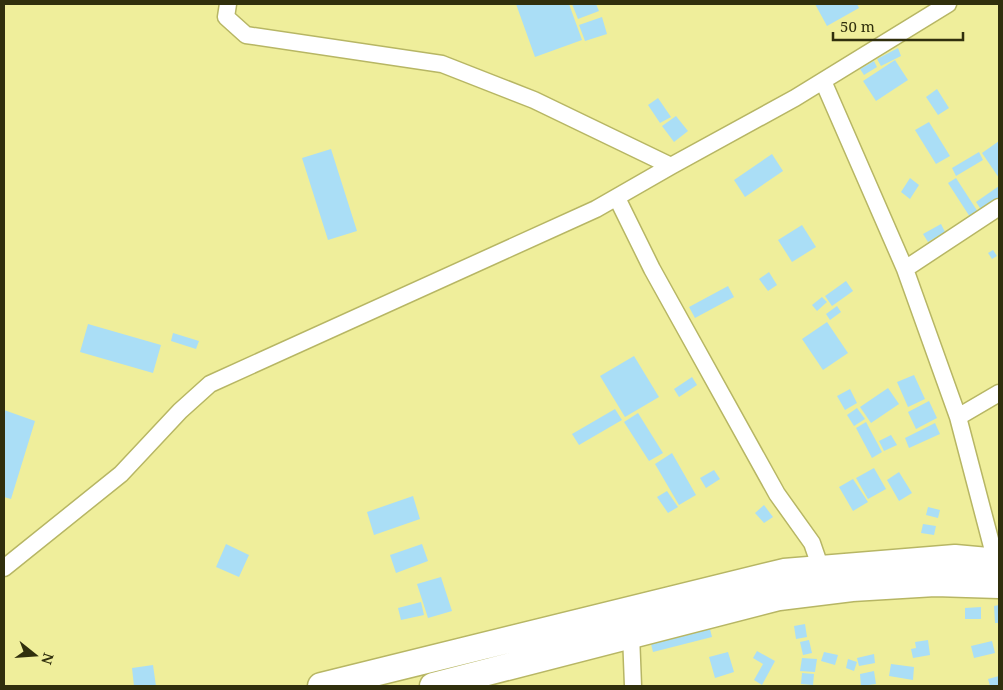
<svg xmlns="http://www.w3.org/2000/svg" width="1003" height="690" font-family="'Noto Serif',serif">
<rect width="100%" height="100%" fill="#efee9b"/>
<path fill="#aadef6" d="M516,4H569L582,40L535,57Z
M572,4H596L599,11L578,19Z
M815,4H857L859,8L827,26Z
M602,17L607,34L585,41L579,25Z
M898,48L901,56L881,66L877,59Z
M895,60L908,80L876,101L863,81Z
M874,61L877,67L864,75L860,69Z
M937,89L949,108L938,115L926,97Z
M658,98L671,117L660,123L648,105Z
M676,116L688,131L674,142L662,126Z
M929,122L950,156L936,164L915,130Z
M999,141V178L982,153Z
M331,149L357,231L328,240L302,158Z
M979,152L983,160L956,176L952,168Z
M772,154L783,171L745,197L734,180Z
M910,178L919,185L910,199L901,192Z
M956,178L978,212L970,217L948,183Z
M999,186V199L982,211L976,202Z
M941,224L945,232L928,242L923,234Z
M802,225L816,247L792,262L778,240Z
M993,250L997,256L992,259L988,253Z
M769,272L777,285L768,291L759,279Z
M846,281L853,291L832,306L825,296Z
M728,286L734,297L695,318L689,307Z
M822,297L827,302L817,311L812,305Z
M837,306L841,312L830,320L826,314Z
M827,322L848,353L823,370L802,339Z
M88,324L161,345L153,373L80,352Z
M173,333L199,341L196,349L171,341Z
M634,356L659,397L625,417L600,376Z
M914,375L925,399L908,407L897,382Z
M692,377L697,385L679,397L674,389Z
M888,388L899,404L871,423L860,407Z
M850,389L857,403L845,410L837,396Z
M929,401L937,418L916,429L908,412Z
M857,408L865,419L854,426L847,415Z
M615,409L622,420L579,445L572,434Z
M4,410L35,421L11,499L4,497Z
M638,413L663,453L649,461L624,422Z
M866,422L882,452L872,458L856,428Z
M935,423L940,434L909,448L905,438Z
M891,435L897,445L884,451L879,441Z
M672,453L696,495L679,505L655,464Z
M874,468L886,489L868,499L856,478Z
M714,470L720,479L706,488L700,478Z
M899,472L912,493L899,501L887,480Z
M853,479L868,502L853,511L839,487Z
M667,491L678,507L668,513L657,497Z
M413,496L420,519L374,535L367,512Z
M764,505L773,517L764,523L755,513Z
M928,507L940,510L938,518L926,515Z
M923,524L936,526L934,535L921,533Z
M226,544L249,555L239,577L216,567Z
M422,544L428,561L396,573L390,555Z
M441,577L452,611L428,618L417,584Z
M421,602L424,615L401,620L398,608Z
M999,605V623H995L994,606Z
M981,607V619H965V608Z
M805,624L807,637L796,639L794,626Z
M709,625L712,637L653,652L650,640Z
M809,640L812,653L803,655L800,642Z
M928,640L930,655L913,658L911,649L916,648L915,642Z
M992,641L995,653L974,658L971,646Z
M757,651L775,661L762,685L754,680L763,664L753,658Z
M728,652L734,672L715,678L709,657Z
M824,652L838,655L835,665L821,661Z
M874,654L875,663L859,666L857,658Z
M802,658L817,659L815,672L800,671Z
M848,659L857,662L854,671L846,668Z
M891,664L914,667L913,680L889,676Z
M153,665L156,686H134L132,668Z
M874,671L876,684L861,686L860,674Z
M802,673L814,674L813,685L801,684Z
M999,676V686H990L988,679Z"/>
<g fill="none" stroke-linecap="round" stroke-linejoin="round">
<g stroke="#b7b664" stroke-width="19">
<path id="minor" d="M228,4L226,17L246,35L442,64L534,100L671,166
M823,81L905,269L958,417L996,562
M617,198L652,269L777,494L812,543L821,569
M905,269L999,207
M958,417L999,393
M4,568L121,474L180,411L210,384L596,209L671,166L795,98L948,4
M631,634L633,686"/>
</g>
<g stroke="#b7b664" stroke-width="29">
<path id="primary" d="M321,686L784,572L955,558L999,562
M433,686L779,597L852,588L935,583L999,585"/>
</g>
<use href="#minor" stroke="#fff" stroke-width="16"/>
<use href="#primary" stroke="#fff" stroke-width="26"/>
</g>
<rect width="1003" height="690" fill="none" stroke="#302f0d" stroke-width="10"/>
<g transform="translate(35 655) rotate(107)" stroke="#efee9b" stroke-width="4" paint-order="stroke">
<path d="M0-4L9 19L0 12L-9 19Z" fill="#302f0d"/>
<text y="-8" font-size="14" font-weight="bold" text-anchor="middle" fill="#302f0d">N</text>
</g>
<path d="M833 32v8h130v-8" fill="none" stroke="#302f0d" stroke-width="2.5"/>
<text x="840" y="32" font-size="15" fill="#302f0d" stroke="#efee9b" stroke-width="4" paint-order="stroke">50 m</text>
</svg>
